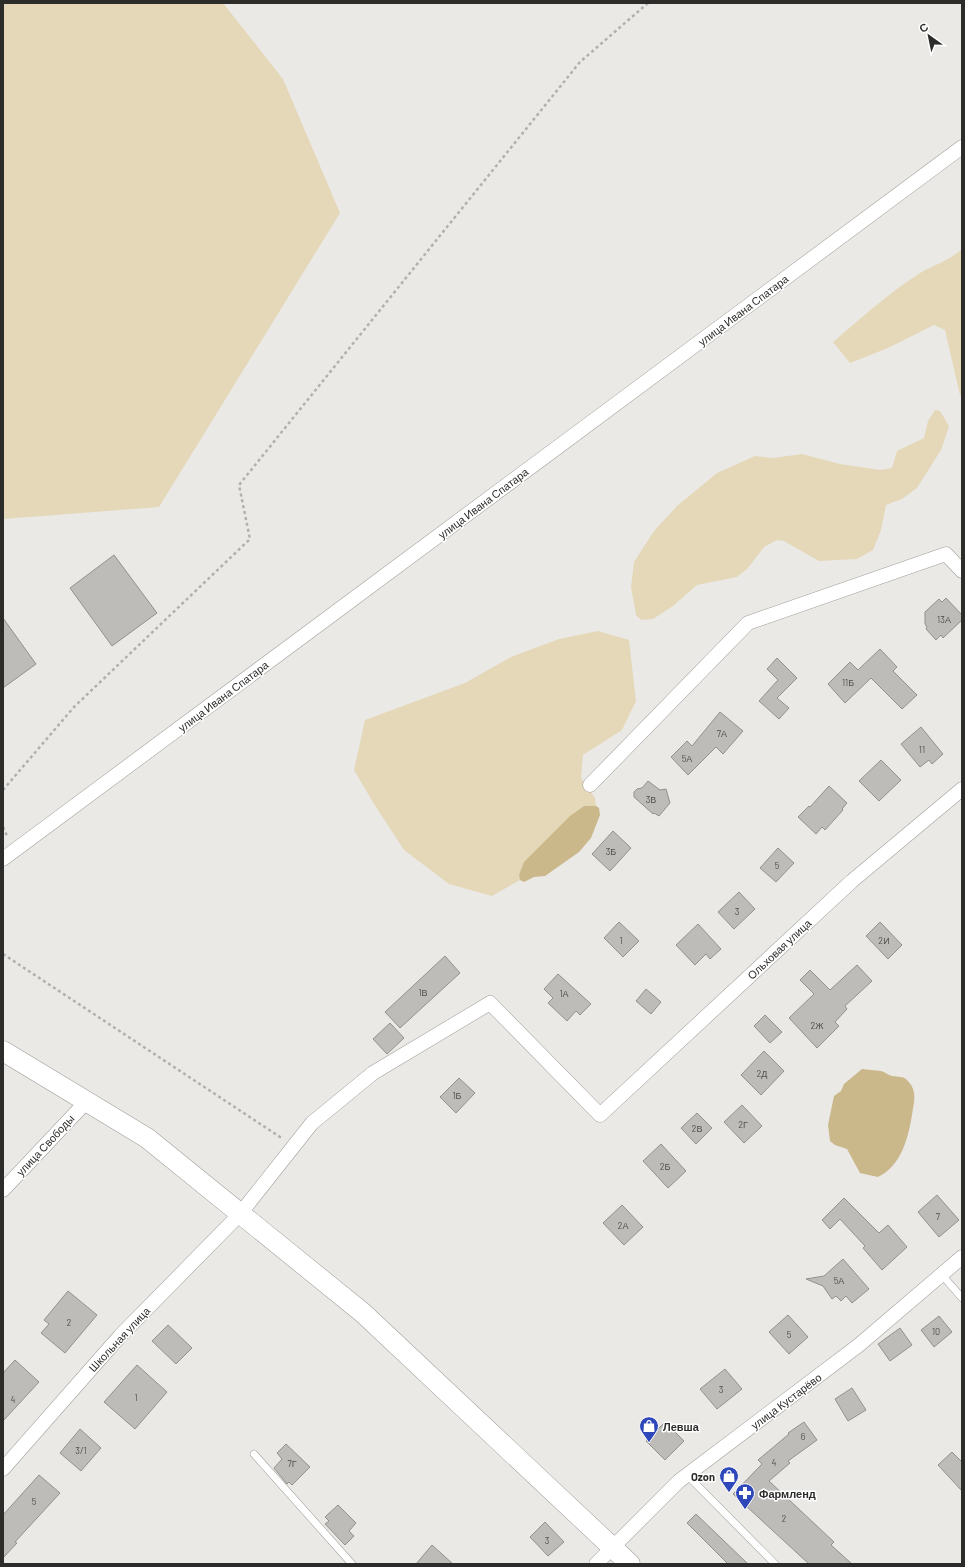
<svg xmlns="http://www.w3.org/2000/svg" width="965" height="1567" font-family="Barlow,sans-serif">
<rect width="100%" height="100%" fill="#ebe9e6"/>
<path fill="#e4d8b8" d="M3,3H223L283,79L340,213L159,507L3,519Z
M962,249V395H960L945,330L934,325L888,348L850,363L833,342C861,318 889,293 920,273C934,265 950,260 962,249Z
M935,410L940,411L949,426L941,450L917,488L902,499L886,505L881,530L873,550L857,559L819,561L784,541L777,540L764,547L748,568L737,577L697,585L673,606L653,619L641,620L636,615L631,587L634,562L654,531L677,506L717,473L755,456L773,458L802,454L840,464L880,470L892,468L897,451L924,438L928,421Z
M598,631L629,640L636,701L622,730L583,755L581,778L595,798L596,806H584L519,875L520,880L492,896L449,884L404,850L374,804L354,770L365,720L465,683L511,657L559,639Z"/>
<path fill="#cab88b" d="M584,806H596L599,808L600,815L591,838L579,852L545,876L534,877L524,882L520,880L519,875L524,862L570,816Z
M862,1069C868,1070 875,1070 881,1071C885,1072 888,1075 892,1076C898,1077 903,1076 907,1080C918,1091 914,1101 912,1115C908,1139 901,1166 878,1177L860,1173L847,1149L835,1145L830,1141L828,1125L834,1096L841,1091L844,1084Z"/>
<path fill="#bdbcb8" stroke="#93918e" d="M114,555L157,613L112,646L70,588Z
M946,598L962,615V620L943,638L941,635L936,640L926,629L927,627L925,624V612L939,599L942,602Z
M3,618L36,664L3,688Z
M880,649L897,667L893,671L917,695L902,709L871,678L845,703L828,684L850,662L858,670Z
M777,658L797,678L777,698L789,708L779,719L759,701L778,680L767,669Z
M720,712L743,731L723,754L716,747L688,775L671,757L687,741L692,746Z
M921,727L943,754L932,764L929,760L920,767L901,744Z
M881,760L901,780L879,801L859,781Z
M648,781L660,790L666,789L670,803L659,816L654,813L653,814L634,797V792L637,789L642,788Z
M829,786L847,803L842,809L843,810L825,830L822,827L816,834L798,817L809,806L810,807Z
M613,831L631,848L610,871L592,854Z
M778,848L794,863L776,882L760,868Z
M739,892L755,909L734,929L718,912Z
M619,922L639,941L623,957L604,938Z
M880,922L902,945L888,959L866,936Z
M698,924L721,949L710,959L706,954L695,965L676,945Z
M445,956L460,973L400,1028L385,1012Z
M857,965L872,981L845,1006L847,1009L835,1022L839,1026L817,1048L789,1018L814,994L800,980L810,970L830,990Z
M558,974L591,1004L580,1015L576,1011L567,1021L548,1003L553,998L544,989Z
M646,989L661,1002L651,1014L636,1001Z
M765,1015L782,1032L770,1043L754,1026Z
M390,1023L404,1038L387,1054L373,1039Z
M764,1051L784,1071L761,1095L741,1075Z
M459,1078L475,1093L456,1113L440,1097Z
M742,1105L762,1126L744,1143L724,1122Z
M697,1113L712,1128L696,1144L681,1128Z
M661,1144L686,1171L668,1188L643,1161Z
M937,1195L959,1220L939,1237L918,1212Z
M844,1198L879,1233L888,1225L907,1247L882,1270L863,1248L865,1246L840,1219L830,1229L822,1220Z
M622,1205L643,1227L624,1245L603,1223Z
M843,1259L869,1289L852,1303L846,1296L841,1301L836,1296L832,1299L823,1286L806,1279L824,1276Z
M68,1291L97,1315L65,1353L41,1333L49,1324L44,1320Z
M788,1315L808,1337L789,1354L769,1332Z
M939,1316L952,1332L934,1347L921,1330Z
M168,1325L192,1348L176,1364L152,1341Z
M900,1328L912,1345L890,1361L878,1344Z
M15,1360L39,1382L3,1421V1373Z
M137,1365L167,1392L135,1429L104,1402Z
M725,1369L742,1389L717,1409L700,1389Z
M852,1388L866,1410L848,1421L835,1399Z
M665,1422L684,1441L665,1460L646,1441Z
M804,1422L817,1440L788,1461L790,1463L769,1481L834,1542L831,1545L852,1564H809L733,1494L762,1464L758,1460L789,1434L788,1433Z
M80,1429L101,1448L81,1471L60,1453Z
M286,1444L310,1467L292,1485L289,1482L287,1484L274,1468L282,1459L277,1453Z
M952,1452L962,1462V1491L938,1465Z
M39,1475L60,1493L15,1542L17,1543L3,1558V1515Z
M338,1505L356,1523L349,1531L354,1536L345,1545L325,1524L329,1521L325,1517Z
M696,1514L748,1564H728L687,1523Z
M545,1522L564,1542L548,1556L530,1537Z
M432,1545L453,1564H416Z"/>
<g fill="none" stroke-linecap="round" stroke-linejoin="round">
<g stroke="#9f9e9a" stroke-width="8">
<path id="service" d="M942,1275L962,1298
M254,1454L352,1564
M687,1475L775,1564"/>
</g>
<g stroke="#9f9e9a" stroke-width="15">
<path id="minor" d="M590,785L748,623L946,554L962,571
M3,859L962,147
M3,1190L87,1101
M3,1469L120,1336L240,1214L312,1123L373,1073L490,1003L600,1115L852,881L962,789
M596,1564L679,1481L859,1345L962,1257"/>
</g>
<g stroke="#9f9e9a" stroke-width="21">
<path id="secondary" d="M3,1051L147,1138L363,1313L630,1564"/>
</g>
<path stroke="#b1b0ad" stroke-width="2.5" stroke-dasharray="3 3" stroke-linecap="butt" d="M3,790L74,707L250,539L239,485L580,62L648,3
M3,827L8,838
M3,954L283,1139"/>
<use href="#service" stroke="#fff" stroke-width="7"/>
<use href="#minor" stroke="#fff" stroke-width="14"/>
<use href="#secondary" stroke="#fff" stroke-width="20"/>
</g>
<defs>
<g id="shop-pin" transform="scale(1)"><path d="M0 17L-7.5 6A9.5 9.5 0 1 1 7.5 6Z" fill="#2f48b9" stroke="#fff"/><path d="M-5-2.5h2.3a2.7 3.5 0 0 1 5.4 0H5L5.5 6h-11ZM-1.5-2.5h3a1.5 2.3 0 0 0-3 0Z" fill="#fff"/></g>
<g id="pharmacy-pin" transform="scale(1)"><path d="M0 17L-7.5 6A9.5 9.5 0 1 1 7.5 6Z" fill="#2f48b9" stroke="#fff"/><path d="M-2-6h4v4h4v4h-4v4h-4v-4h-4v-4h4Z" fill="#fff"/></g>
</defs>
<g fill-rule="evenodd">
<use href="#shop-pin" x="649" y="1426"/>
<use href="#shop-pin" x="729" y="1476"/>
<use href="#pharmacy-pin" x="745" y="1493"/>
</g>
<g text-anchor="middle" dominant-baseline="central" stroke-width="3" stroke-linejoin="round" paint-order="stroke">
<g font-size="9" fill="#50504e">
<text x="944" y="619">13А</text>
<text x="848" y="682">11Б</text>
<text x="722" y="733">7А</text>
<text x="922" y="749">11</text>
<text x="687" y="758">5А</text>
<text x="651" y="799">3В</text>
<text x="611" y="851">3Б</text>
<text x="777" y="865">5</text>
<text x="737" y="911">3</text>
<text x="621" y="940">1</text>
<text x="884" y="940">2И</text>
<text x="423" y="992">1В</text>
<text x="564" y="993">1А</text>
<text x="817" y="1025">2Ж</text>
<text x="762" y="1073">2Д</text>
<text x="457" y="1095">1Б</text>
<text x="743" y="1124">2Г</text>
<text x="697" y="1128">2В</text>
<text x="665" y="1166">2Б</text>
<text x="938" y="1216">7</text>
<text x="623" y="1225">2А</text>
<text x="839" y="1280">5А</text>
<text x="69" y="1322">2</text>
<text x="936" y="1331">10</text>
<text x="789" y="1334">5</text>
<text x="721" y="1389">3</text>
<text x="136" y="1397">1</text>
<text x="13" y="1399">4</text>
<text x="803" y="1436">6</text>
<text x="81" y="1450">3/1</text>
<text x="774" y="1462">4</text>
<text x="292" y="1463">7Г</text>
<text x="34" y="1501">5</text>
<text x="784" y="1518">2</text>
<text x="547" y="1540">3</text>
</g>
<g font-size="11" fill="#2c2c2a" stroke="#fff">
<text transform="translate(743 310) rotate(-37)">улица Ивана Спатара</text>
<text transform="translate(483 503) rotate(-37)">улица Ивана Спатара</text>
<text transform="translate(223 696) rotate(-37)">улица Ивана Спатара</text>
<text transform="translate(779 949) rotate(-43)">Ольховая улица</text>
<text transform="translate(45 1145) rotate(-47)">улица Свободы</text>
<text transform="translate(119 1339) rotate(-47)">Школьная улица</text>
<text transform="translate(786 1401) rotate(-37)">улица Кустарёво</text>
</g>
<g font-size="11" font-weight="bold" fill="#2c2c2a" stroke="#fff" text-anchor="start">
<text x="663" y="1426">Левша</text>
<text x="715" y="1476" text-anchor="end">Ozon</text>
<text x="759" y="1493">Фармленд</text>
</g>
</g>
<rect width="965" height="1567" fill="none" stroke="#2c2c2a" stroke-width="8"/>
<g transform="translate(929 36) rotate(327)" stroke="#ffffff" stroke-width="3" paint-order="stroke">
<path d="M0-3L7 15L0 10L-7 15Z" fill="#2c2c2a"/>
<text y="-6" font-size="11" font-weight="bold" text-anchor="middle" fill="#2c2c2a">С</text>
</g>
</svg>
